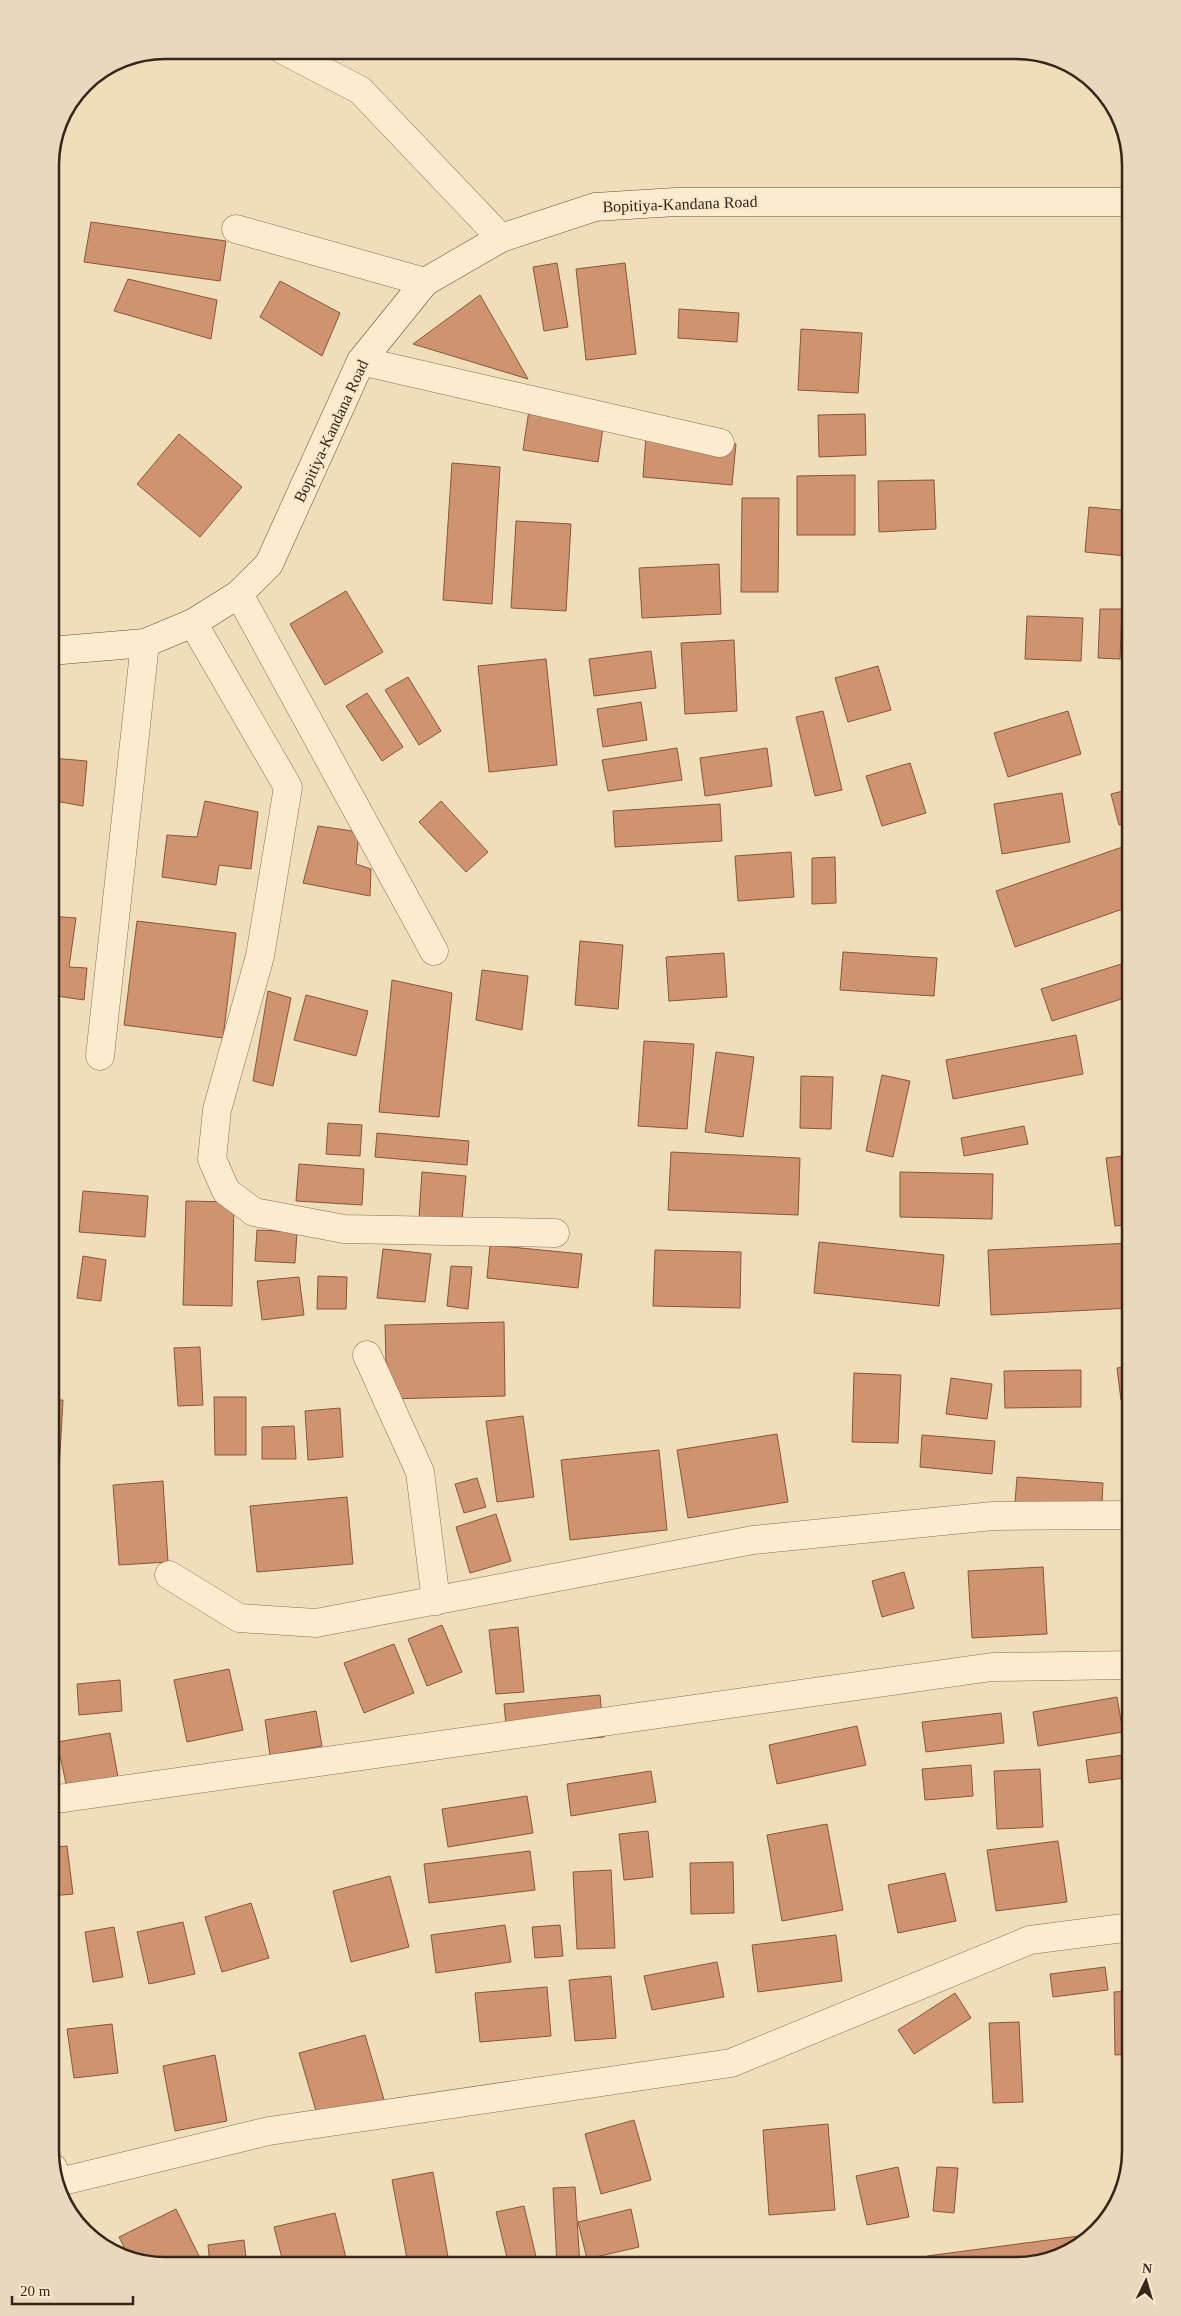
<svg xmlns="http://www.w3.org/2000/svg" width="1181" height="2316" font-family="Georgia,serif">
<rect width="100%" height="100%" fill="#f0debb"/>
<path fill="#d0936f" stroke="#885539" d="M91,222L226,241L220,281L84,262Z
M557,263L568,327L544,331L533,267Z
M625,263L636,354L586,360L576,269Z
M128,279L217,300L211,339L114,311Z
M280,281L340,313L322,356L260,317Z
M480,295L528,379L413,344Z
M679,309L739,313L737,342L678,338Z
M801,329L862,333L858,393L798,390Z
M529,410L604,421L598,462L523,450Z
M865,414L866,455L819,457L818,415Z
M1125,426H1131V455L1124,454Z
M179,434L242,487L200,537L137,484Z
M646,436L736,444L732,485L643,477Z
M452,463L500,467L492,604L443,600Z
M855,475V535H797V476Z
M934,480L936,529L879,532L878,481Z
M742,498H779L778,592H741Z
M1089,507L1130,511L1126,556L1085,552Z
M516,521L571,524L566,611L511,608Z
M719,564L721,614L642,618L639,568Z
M346,591L383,652L325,685L290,624Z
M1100,609H1122L1120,659L1098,658Z
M1027,616L1083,618L1081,661L1025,659Z
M734,640L737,711L685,714L681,643Z
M651,651L656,688L594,696L589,659Z
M546,659L557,765L489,772L478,666Z
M878,666L891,710L848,722L835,678Z
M408,677L441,731L419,745L385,690Z
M367,693L403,747L382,761L346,706Z
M641,702L647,740L603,747L597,709Z
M823,711L842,790L815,796L796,717Z
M1068,711L1081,754L1008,777L994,733Z
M677,748L682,780L608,791L602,760Z
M767,748L772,786L705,796L700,758Z
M52,758L87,761L83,806L50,800Z
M910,763L926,813L882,826L866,776Z
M1131,789V822L1119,825L1111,794Z
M1062,793L1070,842L1002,854L994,804Z
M205,801L258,812L251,869L219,865L216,885L162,877L167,835L197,837Z
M441,801L488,852L466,872L419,822Z
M720,804L722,841L615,847L613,811Z
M318,826L359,832L356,864L371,869L370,896L303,883Z
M1131,844V906L1015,947L996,891Z
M791,852L794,897L738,901L735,856Z
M835,857L836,903L812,904V858Z
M50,916L76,918L69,967L87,968L84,1000L50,995Z
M137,921L236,933L223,1038L124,1025Z
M580,941L623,945L618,1009L575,1005Z
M843,952L937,958L934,996L840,990Z
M724,953L727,997L669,1001L666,957Z
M1131,961V996L1052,1021L1041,989Z
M482,970L528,976L522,1030L476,1020Z
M392,980L452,993L439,1117L379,1112Z
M268,991L291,998L273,1086L253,1081Z
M306,995L368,1011L356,1056L294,1040Z
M1131,1033V1058L1125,1035Z
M1076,1035L1083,1074L953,1099L946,1060Z
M644,1041L694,1044L687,1129L638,1126Z
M716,1052L754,1057L743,1137L705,1132Z
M882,1075L910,1081L893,1157L866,1151Z
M801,1076L833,1077L831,1129L800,1128Z
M328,1123L362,1125L360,1156L326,1154Z
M1024,1126L1028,1144L964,1156L961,1138Z
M377,1133L469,1141L467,1165L375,1157Z
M671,1152L800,1158L798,1215L668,1210Z
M1131,1155V1224L1115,1226L1106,1158Z
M50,1158H55L56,1197H50Z
M299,1164L364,1169L362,1205L296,1201Z
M422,1172L466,1176L462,1221L419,1217Z
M900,1172L993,1174L992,1219L900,1217Z
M83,1191L148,1196L145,1237L79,1232Z
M186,1201L234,1202L232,1306L183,1305Z
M257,1230L297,1232L295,1263L255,1261Z
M819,1242L944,1255L939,1306L814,1293Z
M1131,1243V1308L991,1315L988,1250Z
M490,1245L582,1254L578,1288L487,1278Z
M383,1249L431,1254L425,1302L377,1298Z
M655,1250L741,1252L740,1308L653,1306Z
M83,1256L106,1260L101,1301L77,1298Z
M451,1266L472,1267L468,1309L447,1306Z
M318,1276L347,1277L346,1309H317Z
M299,1277L304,1315L262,1320L257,1281Z
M504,1322L505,1396L387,1399L385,1325Z
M200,1347L203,1405L178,1406L174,1348Z
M1131,1366V1399L1121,1400L1117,1368Z
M1081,1370V1407L1005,1408L1004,1371Z
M854,1373L901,1375L898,1443L852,1442Z
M951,1378L992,1384L987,1419L946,1414Z
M214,1397H246V1455H215Z
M50,1400H63L59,1472L50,1471Z
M340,1408L343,1457L308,1460L305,1411Z
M523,1416L534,1497L497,1502L486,1421Z
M294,1426L296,1459H262V1427Z
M777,1434L788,1502L688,1518L677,1450Z
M922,1435L995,1441L992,1474L920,1467Z
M659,1450L667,1530L570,1540L561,1460Z
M1017,1477L1103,1483L1101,1521L1014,1515Z
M477,1478L486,1507L464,1513L455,1484Z
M163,1481L168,1562L119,1565L113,1485Z
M347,1497L353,1564L257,1572L250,1506Z
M496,1514L511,1561L470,1573L456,1527Z
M1043,1567L1047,1634L972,1638L968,1571Z
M904,1572L914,1608L882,1617L872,1581Z
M442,1625L462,1672L427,1686L408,1639Z
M518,1627L524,1692L496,1694L489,1630Z
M394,1644L414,1693L364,1713L344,1663Z
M229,1669L243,1730L187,1742L174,1680Z
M120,1680L122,1711L79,1715L77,1684Z
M600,1695L604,1737L508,1746L504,1704Z
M1117,1697L1123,1732L1038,1746L1033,1712Z
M316,1711L322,1746L270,1755L265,1720Z
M1001,1713L1004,1743L926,1752L922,1722Z
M857,1726L866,1765L777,1784L769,1745Z
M110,1733L120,1788L69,1797L57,1742Z
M1131,1754V1777L1089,1783L1086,1760Z
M971,1765L973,1796L925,1800L922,1769Z
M1040,1769L1043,1827L997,1829L994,1771Z
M651,1771L656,1802L571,1816L567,1784Z
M527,1796L533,1833L448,1847L442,1809Z
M827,1824L843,1910L782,1921L767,1835Z
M648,1831L653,1877L624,1880L619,1834Z
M1058,1841L1067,1902L996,1911L987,1850Z
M67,1846L73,1894L50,1896V1848Z
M530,1851L535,1890L429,1903L424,1864Z
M733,1862L734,1913L691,1914L690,1863Z
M611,1870L615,1948L577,1949L573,1872Z
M945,1873L956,1921L898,1933L888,1885Z
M390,1876L409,1947L351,1962L333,1891Z
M251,1903L269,1958L222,1972L205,1917Z
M183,1922L195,1974L149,1984L137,1932Z
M505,1925L511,1962L436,1973L431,1935Z
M560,1925L563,1956L535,1958L532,1927Z
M114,1927L123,1977L93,1982L85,1932Z
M836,1935L842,1981L758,1992L752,1945Z
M717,1962L724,1997L652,2010L644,1976Z
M1105,1967L1108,1990L1053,1997L1050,1974Z
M611,1976L616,2038L575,2041L569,1980Z
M547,1987L551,2036L480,2042L475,1993Z
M1130,1991L1131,2054L1115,2055L1114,1992Z
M955,1993L971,2018L914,2054L898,2030Z
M1019,2022L1023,2102L993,2103L989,2023Z
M112,2024L118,2073L74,2078L67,2029Z
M365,2035L385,2103L319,2121L299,2053Z
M215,2055L227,2121L175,2131L163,2066Z
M634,2120L651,2180L601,2194L585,2134Z
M828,2124L835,2210L769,2215L763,2130Z
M898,2167L909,2217L867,2225L856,2176Z
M937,2167L958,2168L954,2213L933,2211Z
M433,2172L448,2257L408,2264L392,2180Z
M575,2187L580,2266H557L553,2188Z
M524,2206L537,2261L509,2266L496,2212Z
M176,2209L200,2258L184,2266H158L128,2255L119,2237Z
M631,2209L639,2247L587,2259L578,2222Z
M335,2213L348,2266H284L274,2227Z
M1086,2235L1060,2257L1016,2266H928L927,2256Z
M244,2240L247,2266H210L208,2245Z"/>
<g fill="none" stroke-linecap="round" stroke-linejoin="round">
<g stroke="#886d54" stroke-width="29">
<path id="street" d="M283,50L360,90L501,238
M236,229L425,282
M361,361L720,443
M239,594L434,951
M193,623L288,787L260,956L217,1110L212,1159L226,1191L254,1212L344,1229L555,1233
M100,1056L145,643
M367,1355L420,1472L436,1601
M169,1575L239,1618L316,1623L753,1540L993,1516L1131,1515
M50,1800L992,1667L1131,1665
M53,2168L59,2182L269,2131L731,2063L1030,1940L1131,1927"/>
</g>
<g stroke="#694e38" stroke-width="29">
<path id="secondary" d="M50,651L145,643L193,623L239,594L269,564L361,361L425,282L501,238L595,207L676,202H1131"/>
</g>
<use href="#street" stroke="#fbebcf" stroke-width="28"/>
<use href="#secondary" stroke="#fbebcf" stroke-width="28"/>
</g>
<g text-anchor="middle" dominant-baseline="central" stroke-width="4" stroke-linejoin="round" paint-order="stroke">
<g font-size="16" fill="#36261a" stroke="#f7e8cb">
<text transform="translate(680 204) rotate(-2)">Bopitiya-Kandana Road</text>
<text transform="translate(331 431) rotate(-65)">Bopitiya-Kandana Road</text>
</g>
</g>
<path d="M0 0H1181V2316H0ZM165 59H1016A106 106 0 0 1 1122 165V2151A106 106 0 0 1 1016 2257H165A106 106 0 0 1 59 2151V165A106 106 0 0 1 165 59Z" fill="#e8d8bd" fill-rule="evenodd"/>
<path fill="none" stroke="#36261a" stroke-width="2.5" d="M165 59H1016A106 106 0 0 1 1122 165V2151A106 106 0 0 1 1016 2257H165A106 106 0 0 1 59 2151V165A106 106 0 0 1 165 59Z"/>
<g transform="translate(1146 2281) rotate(5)" stroke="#f7e8cb" stroke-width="4" paint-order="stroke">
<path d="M0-4L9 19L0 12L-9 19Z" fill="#36261a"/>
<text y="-8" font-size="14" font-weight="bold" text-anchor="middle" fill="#36261a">N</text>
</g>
<path d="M12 2296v8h121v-8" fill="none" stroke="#36261a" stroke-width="2.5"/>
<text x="20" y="2296" font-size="15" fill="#36261a" stroke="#f7e8cb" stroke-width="4" paint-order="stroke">20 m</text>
</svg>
